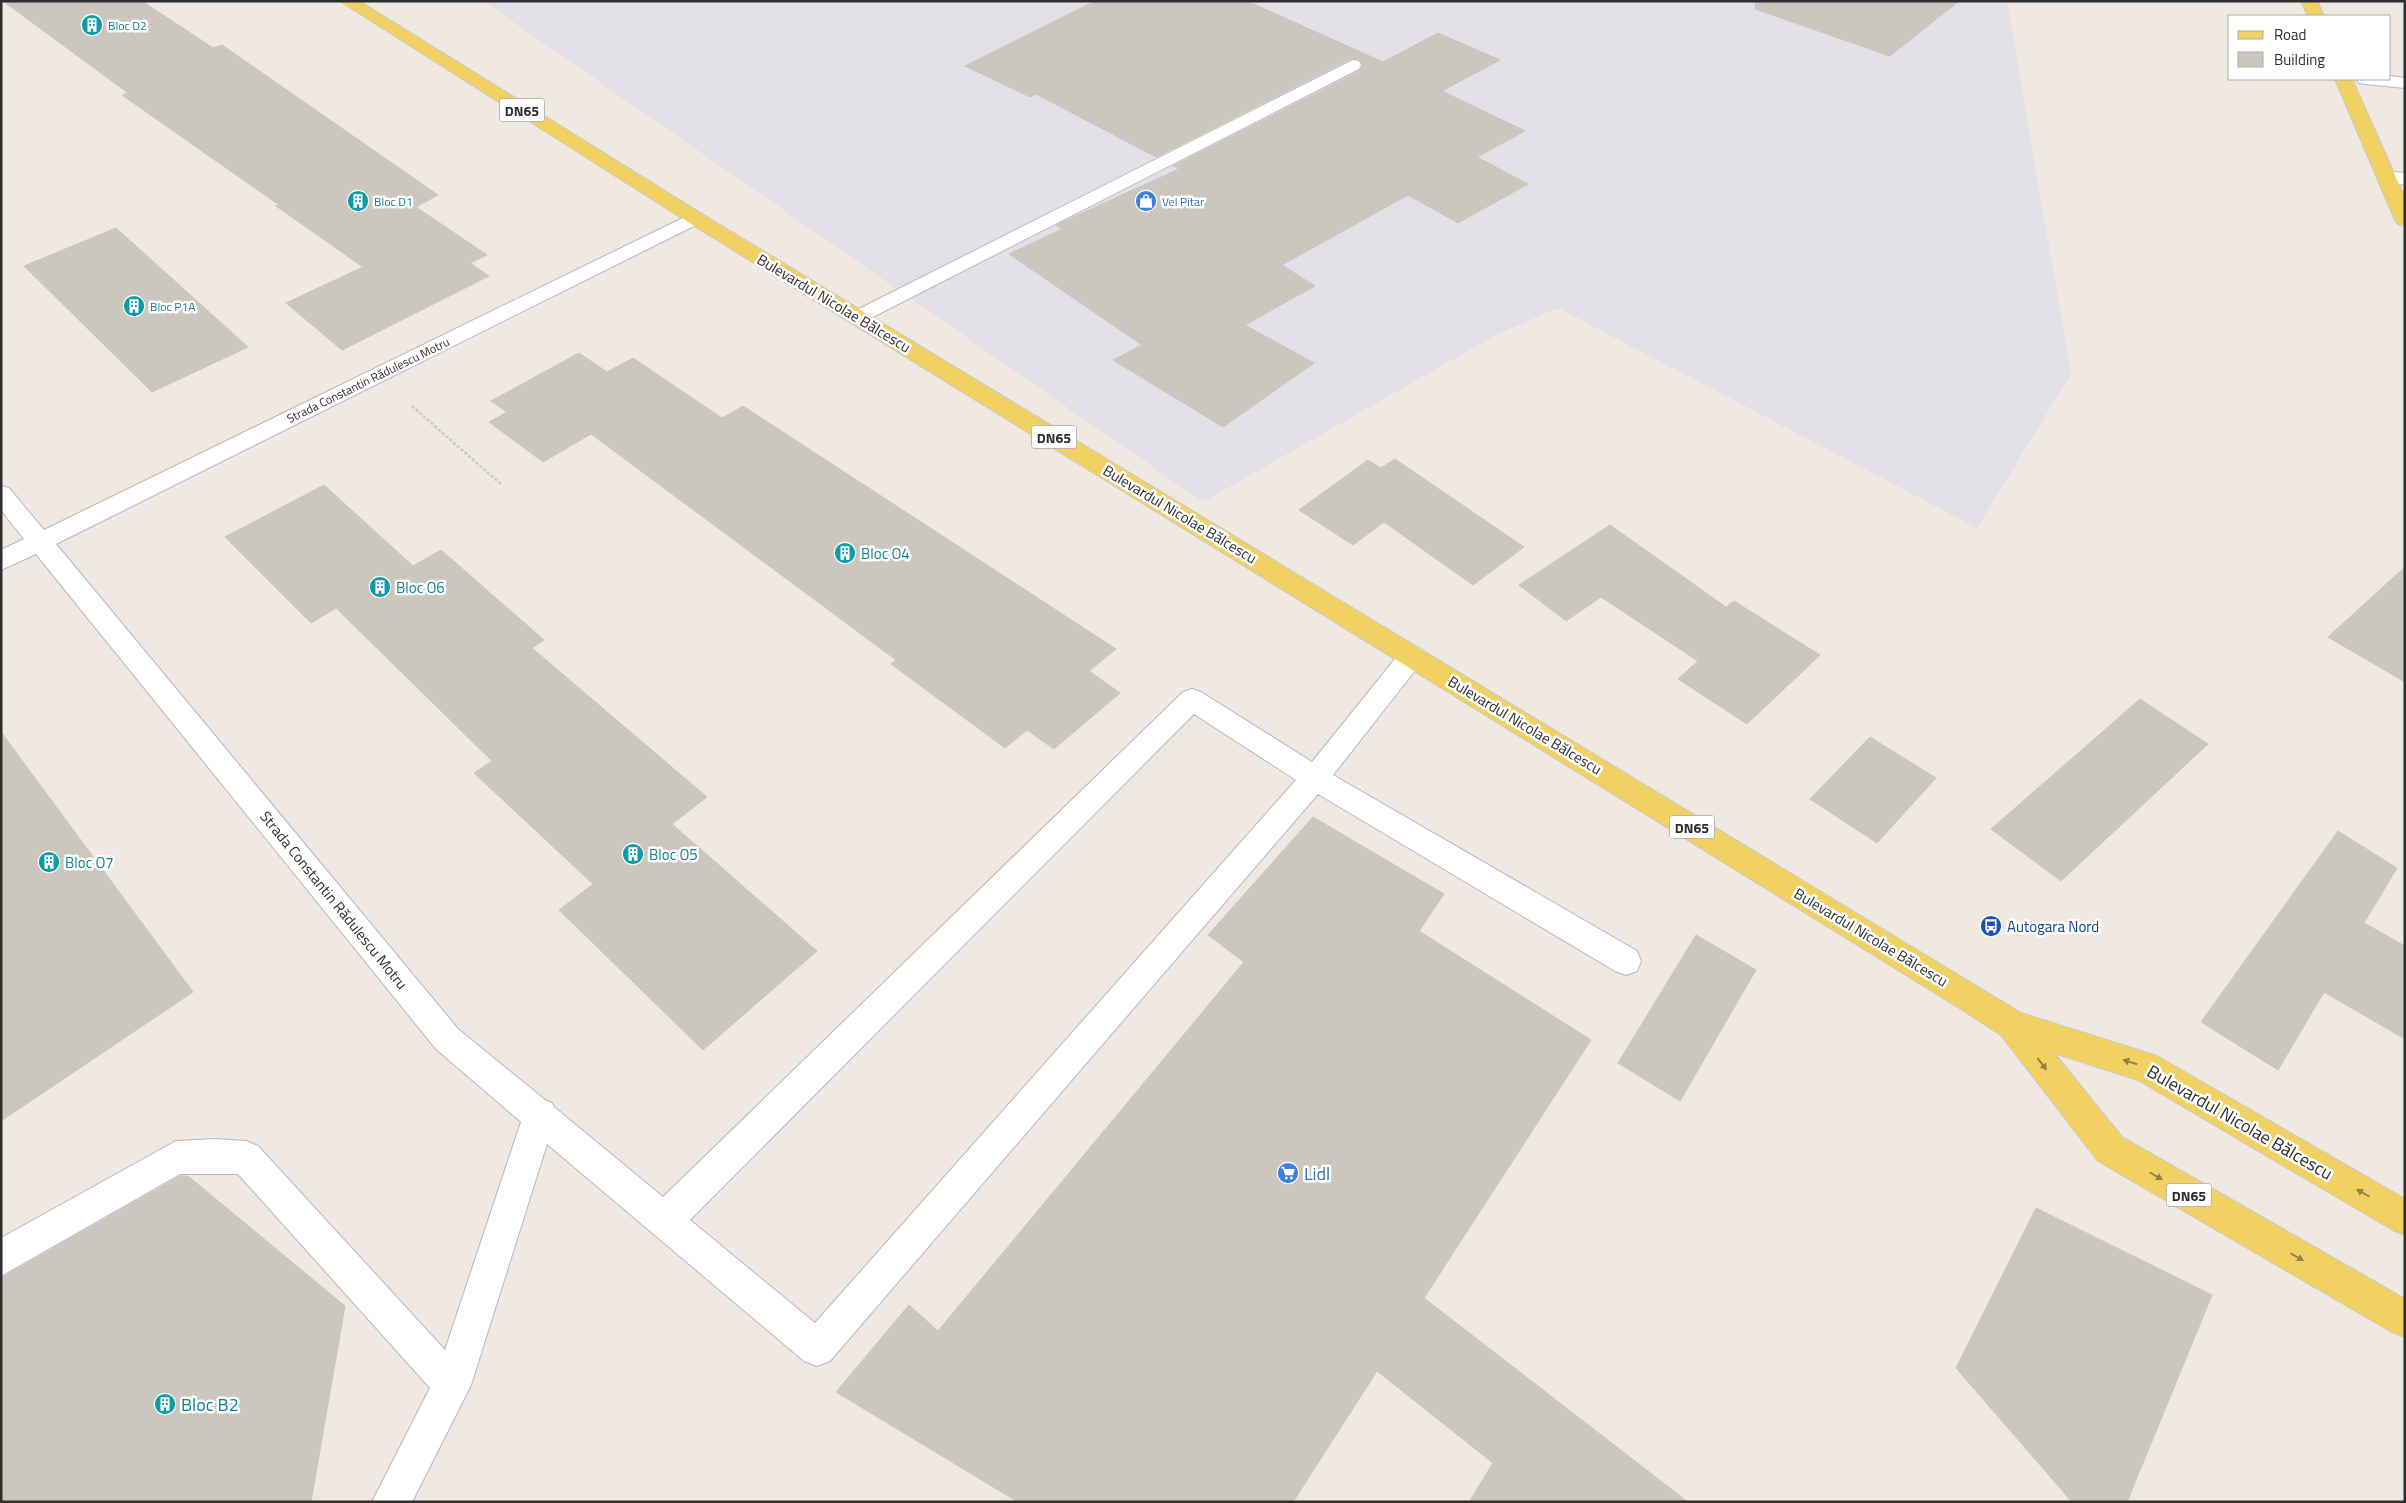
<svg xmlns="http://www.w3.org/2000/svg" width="2406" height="1503" font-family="'Titillium Web',sans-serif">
<rect width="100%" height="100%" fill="#efe9e1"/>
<path fill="#e3e1e8" d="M483,1H2007L2071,374L1977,528L1558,308L1496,335L1203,502Z"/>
<path fill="#cbc7bf" stroke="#cbc5ba" d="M3,1H142L213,48L222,45L438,195L416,207L487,255L470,263L489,276L342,350L286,303L363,267L276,206L279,205L122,95L128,93Z
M1095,1H1247L1383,62L1438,33L1500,60L1442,91L1525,131L1477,157L1528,184L1458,223L1408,195L1282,265L1315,286L1245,325L1314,363L1223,427L1113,360L1142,345L1009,254L1062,229L1056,225L1179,169L1173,166L1360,71L1363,64L1359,59L1352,58L1156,157L1036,94L1030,97L965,66Z
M1756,1H1959L1890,56L1755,9Z
M116,228L248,347L152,392L24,266Z
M579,353L607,372L633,358L722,418L743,406L1116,649L1089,671L1120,693L1054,749L1027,730L1005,748L891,664L896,660L591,434L543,462L489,422L507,412L491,401Z
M1395,459L1524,547L1473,585L1384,522L1353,545L1299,510L1368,460L1381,468Z
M324,485L413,566L441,550L544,640L532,648L707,797L672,824L817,951L703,1050L559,910L593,884L474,773L492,761L336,608L311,623L225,537Z
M1610,525L1726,607L1734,601L1820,655L1747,724L1678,679L1698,661L1601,597L1566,621L1519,585Z
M2405,567V682L2328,637Z
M2140,699L2208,744L2061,881L1991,829Z
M1,732L193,992L1,1121Z
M1870,737L1936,778L1877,843L1810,799Z
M1313,817L1444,894L1419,931L1591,1040L1424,1298L1688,1502H1469L1493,1463L1377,1371L1293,1502H1018L836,1392L909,1305L938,1331L1244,962L1208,935Z
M2338,831L2397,868L2364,923L2405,946V1039L2324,992L2278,1070L2201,1022Z
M1696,935L1756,970L1680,1101L1618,1063Z
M180,1176H188L345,1306L311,1502H1V1278Z
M2036,1208L2212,1295L2127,1502H2072L1956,1368Z"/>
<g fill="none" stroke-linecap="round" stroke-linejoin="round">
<g stroke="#b4b7c1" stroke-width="2">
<path id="minor" d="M1353,60L1359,61L1361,65L1359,69L865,321L858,323L851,321L848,317L851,313Z
M2390,76L2405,78V88L2365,84L2359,83L2356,79H2390Z
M2386,171L2405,173V185L2379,181L2377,177L2379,173Z
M695,212L702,214L705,218L702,222L56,544L458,1029L545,1100L552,1103L554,1107L663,1197L1183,692L1192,689L1201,692L1312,762L1403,649L1412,646L1421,649L1425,656L1421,663L1333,775L1637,951L1641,961L1637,971L1626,975L1615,971L1318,794L830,1361L817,1366L804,1361L547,1144L471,1385L412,1502H372L430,1388L238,1174H180L1,1276V1238L176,1141L215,1139L246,1141L258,1146L445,1350L521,1122L436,1049L36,554L1,570V550L24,539L1,510V486L9,488L44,530ZM1194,714L1296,780L815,1323L690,1220Z"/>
</g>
<g stroke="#c9c9c9" stroke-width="2">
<path id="major" d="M340,1H359L702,214L2021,1013L2157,1056L2405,1199V1235L2393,1230L2138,1080L2054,1053L2122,1137L2405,1299V1337L2392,1332L2098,1161L2001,1035L1961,1009L688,222Z
M2301,1H2317L2324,16H2308Z
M2335,79H2352L2405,198V226L2398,224L2395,220Z"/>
</g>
<path stroke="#c9c9c9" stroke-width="2.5" stroke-dasharray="3 2" stroke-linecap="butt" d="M412,406L502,485"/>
<use href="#minor" fill="#fff" fill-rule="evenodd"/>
<use href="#major" fill="#f2d163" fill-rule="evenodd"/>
</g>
<defs><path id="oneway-solid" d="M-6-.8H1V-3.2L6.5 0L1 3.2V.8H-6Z" transform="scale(1.25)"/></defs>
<g fill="#908048">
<use href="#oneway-solid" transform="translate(2130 1062) rotate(-163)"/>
<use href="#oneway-solid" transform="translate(2042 1064) rotate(52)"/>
<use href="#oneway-solid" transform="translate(2156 1176) rotate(30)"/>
<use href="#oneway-solid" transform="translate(2363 1193) rotate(-150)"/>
<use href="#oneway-solid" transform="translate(2297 1257) rotate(30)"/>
</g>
<defs>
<g id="building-disc" transform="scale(1.125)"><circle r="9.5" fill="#0f9aa8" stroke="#fff"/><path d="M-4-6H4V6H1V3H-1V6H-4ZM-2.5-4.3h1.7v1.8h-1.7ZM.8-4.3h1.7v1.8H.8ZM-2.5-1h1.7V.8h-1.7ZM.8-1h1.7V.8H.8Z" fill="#fff"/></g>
<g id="shop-disc" transform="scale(1.125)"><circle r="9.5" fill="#3f7fe0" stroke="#fff"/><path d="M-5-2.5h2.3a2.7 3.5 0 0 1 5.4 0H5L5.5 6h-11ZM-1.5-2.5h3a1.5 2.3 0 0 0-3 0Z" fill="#fff"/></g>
<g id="bus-disc" transform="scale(1.125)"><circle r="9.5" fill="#1a4fb4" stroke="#fff"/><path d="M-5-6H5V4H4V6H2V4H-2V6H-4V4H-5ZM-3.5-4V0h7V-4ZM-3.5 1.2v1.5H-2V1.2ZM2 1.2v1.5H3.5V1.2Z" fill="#fff"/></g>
<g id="supermarket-disc" transform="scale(1.125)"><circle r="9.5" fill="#3f7fe0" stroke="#fff"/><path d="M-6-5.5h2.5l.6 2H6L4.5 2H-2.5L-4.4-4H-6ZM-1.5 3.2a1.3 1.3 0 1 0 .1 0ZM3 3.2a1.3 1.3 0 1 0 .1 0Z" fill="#fff"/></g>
</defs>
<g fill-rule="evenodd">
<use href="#building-disc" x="92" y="25"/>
<use href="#building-disc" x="358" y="201"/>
<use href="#shop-disc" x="1146" y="201"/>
<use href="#building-disc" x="134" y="306"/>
<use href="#building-disc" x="845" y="553"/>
<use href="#building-disc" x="380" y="587"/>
<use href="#building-disc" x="633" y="854"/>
<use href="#building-disc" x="49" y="862"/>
<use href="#bus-disc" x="1991" y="926"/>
<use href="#supermarket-disc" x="1288" y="1173"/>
<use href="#building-disc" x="165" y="1404"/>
</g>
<g text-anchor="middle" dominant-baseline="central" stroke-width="5" stroke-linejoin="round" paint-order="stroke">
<g font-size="12" fill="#0d838f" stroke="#fff" text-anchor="start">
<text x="108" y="25">Bloc D2</text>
<text x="374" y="201">Bloc D1</text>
<text x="150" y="306">Bloc P1A</text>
</g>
<g font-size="12" fill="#366cbe" stroke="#fff" text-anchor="start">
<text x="1162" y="201">Vel Pitar</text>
</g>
<g font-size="12" fill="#2e2e2e" stroke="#fff">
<text transform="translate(368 380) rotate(-26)">Strada Constantin Rădulescu Motru</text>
</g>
<g fill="#fff" stroke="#6d6d6d" stroke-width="1">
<rect x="499.5" y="98.5" width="45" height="23" rx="4"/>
<rect x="1031.5" y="425.5" width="45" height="23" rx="4"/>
<rect x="1669.5" y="815.5" width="45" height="23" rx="4"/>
<rect x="2166.5" y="1183.5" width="45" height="23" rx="4"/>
</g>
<g font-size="14" font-weight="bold" fill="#2e2e2e">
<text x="522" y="110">DN65</text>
<text x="1054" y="437">DN65</text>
<text x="1692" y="827">DN65</text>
<text x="2189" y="1195">DN65</text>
</g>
<g font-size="15" fill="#2e2e2e" stroke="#fff">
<text transform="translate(834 303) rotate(31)">Bulevardul Nicolae Bălcescu</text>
<text transform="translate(1180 514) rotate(31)">Bulevardul Nicolae Bălcescu</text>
<text transform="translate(1525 725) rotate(31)">Bulevardul Nicolae Bălcescu</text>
<text transform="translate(334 900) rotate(51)">Strada Constantin Rădulescu Motru</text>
<text transform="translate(1871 937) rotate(31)">Bulevardul Nicolae Bălcescu</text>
</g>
<g font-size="15" fill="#0d838f" stroke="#fff" text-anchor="start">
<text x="861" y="553">Bloc O4</text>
<text x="396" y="587">Bloc O6</text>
<text x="649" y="854">Bloc O5</text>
<text x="65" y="862">Bloc O7</text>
</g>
<g font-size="15" fill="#164399" stroke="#fff" text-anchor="start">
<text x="2007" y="926">Autogara Nord</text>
</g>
<g font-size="18" fill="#2e2e2e" stroke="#fff">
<text transform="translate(2240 1122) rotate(30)">Bulevardul Nicolae Bălcescu</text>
</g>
<g font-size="18" fill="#366cbe" stroke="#fff" text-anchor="start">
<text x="1304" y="1173">Lidl</text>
</g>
<g font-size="18" fill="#0d838f" stroke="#fff" text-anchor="start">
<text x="181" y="1404">Bloc B2</text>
</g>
</g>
<rect width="2406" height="1503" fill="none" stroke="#2e2e2e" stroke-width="5"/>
<rect x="2228" y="15" width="162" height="65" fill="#ffffff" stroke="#ababab"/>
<rect x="2238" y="31" width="25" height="8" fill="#f2d163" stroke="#ababab"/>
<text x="2274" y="40" font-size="15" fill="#2e2e2e">Road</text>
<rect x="2238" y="52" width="25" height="15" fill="#cbc7bf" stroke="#ababab"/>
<text x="2274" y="65" font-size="15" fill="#2e2e2e">Building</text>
</svg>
